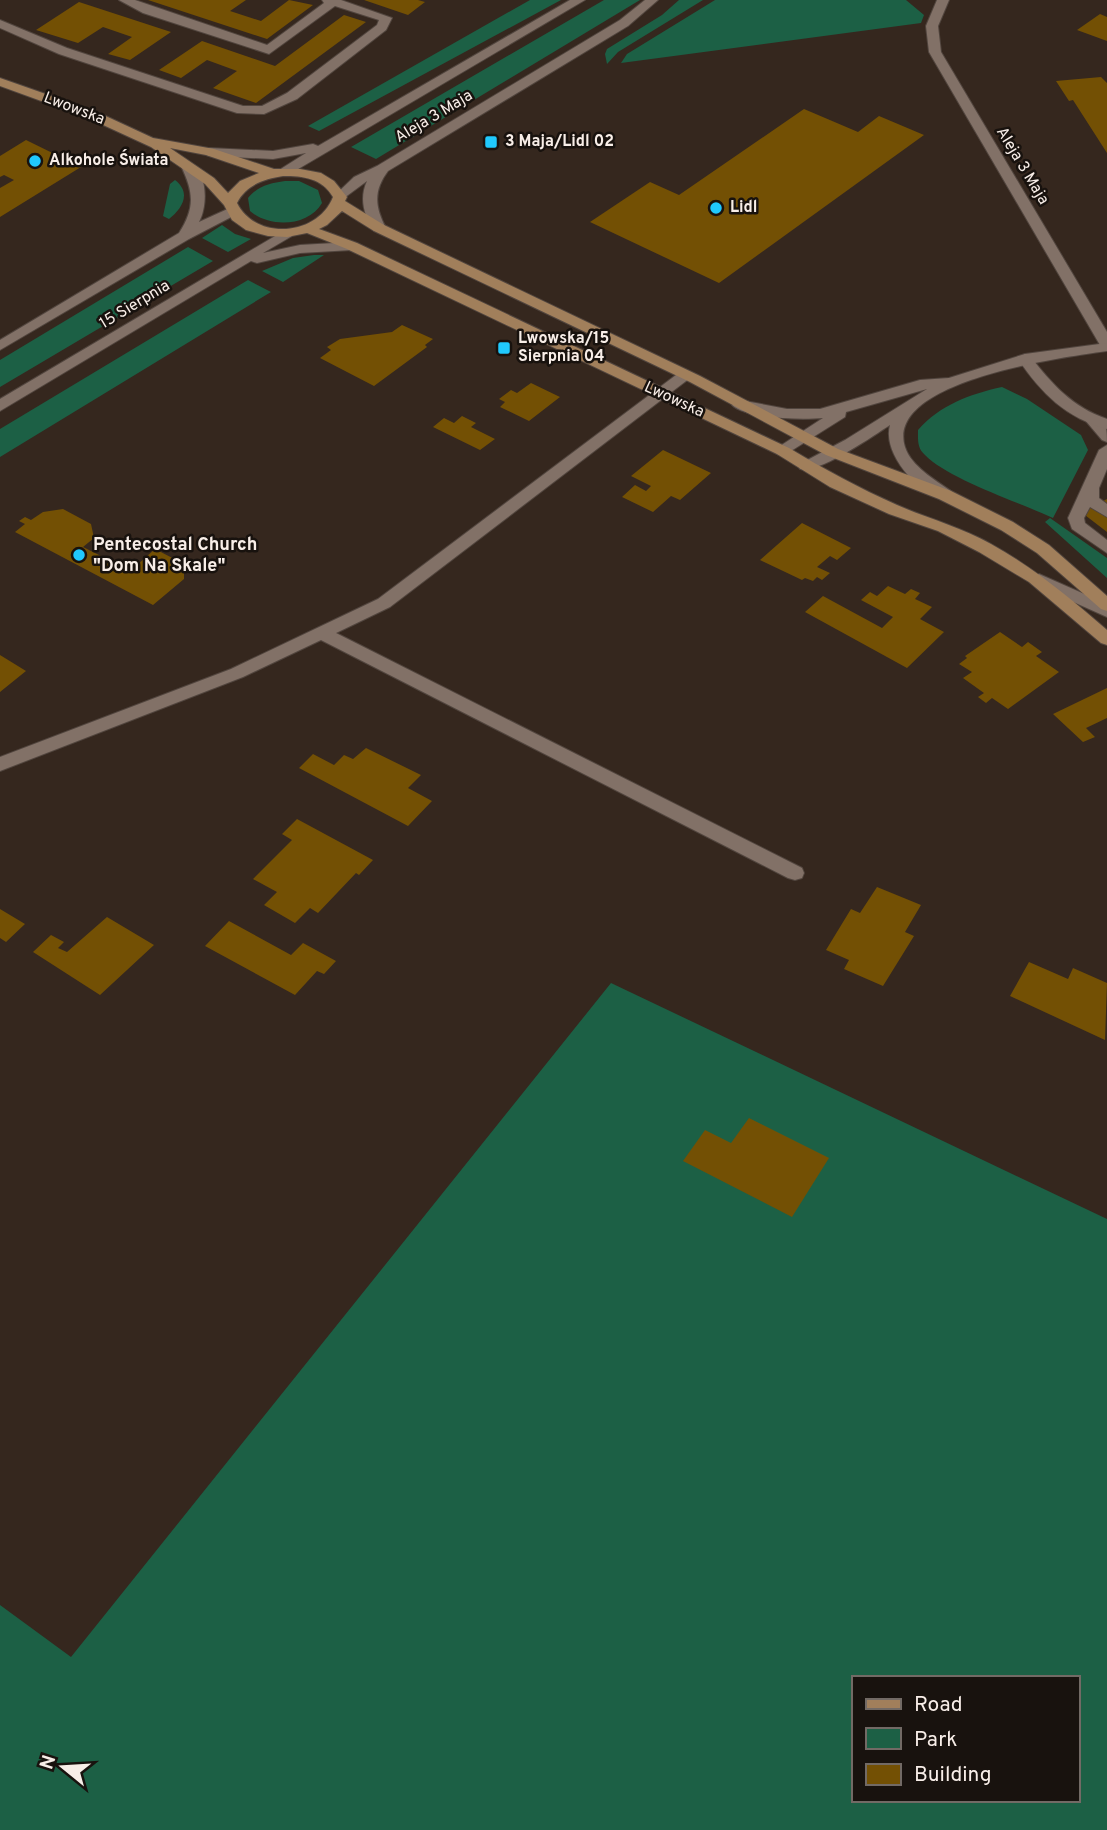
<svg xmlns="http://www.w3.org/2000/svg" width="1107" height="1830" font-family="Overpass,sans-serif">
<rect width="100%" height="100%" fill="#35271e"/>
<path fill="#1c6045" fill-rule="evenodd" d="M530,0H561L319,131L308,126Z
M604,0H640L376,159L351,147Z
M679,0H703L618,52L607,64L605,54L607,49L662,15Z
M715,0H906L924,15L921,23L621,63L627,54Z
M175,180C192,193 182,209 169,219L163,216L170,184Z
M285,181H299L318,190L322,203C308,227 269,228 250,211L248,198C258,186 270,183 285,181Z
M222,225L235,234L251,239L228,252L202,238Z
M188,247L213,261L0,387V360Z
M314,255H324L283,282L262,271L293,258Z
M248,280L271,292L0,457V429Z
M1002,387L1027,399L1081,435L1088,450L1053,518C1021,503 948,479 925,455C917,448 918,440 918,430C940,405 970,394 1002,387Z
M1050,518L1107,558V578L1045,522Z
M611,983L1107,1219V1830H0V1605L71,1657ZM853,1678H1077V1800H853Z"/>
<path fill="#735004" d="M148,0H246L230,11L261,21L289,0L313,5L267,39Z
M364,0H418L425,2L408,15Z
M79,2L171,32L130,60L108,54L132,37L103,27L78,43L36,30Z
M1100,14L1107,17V41L1077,30Z
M344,15L366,22L256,103L213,88L237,71L207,60L181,78L159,70L202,41L275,66Z
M1101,77L1107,83V153L1073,100L1069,101L1056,81Z
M804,109L858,132L879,116L924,135L719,283L590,222L650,182L679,195Z
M26,140L81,167L0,217V188L14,180L4,175L0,177V156Z
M402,325L433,339L425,345L427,347L374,386L320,358L331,350L327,347L340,339L392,332Z
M531,383L560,397L529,421L500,407L505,402L499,399L511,390L517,393Z
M462,416L476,423L471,427L495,439L480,450L433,427L444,418L454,423Z
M663,450L711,473L680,500L671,496L653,512L622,497L635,485L646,491L651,486L631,476Z
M1107,499V532L1081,512Z
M63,509L91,524L94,538L83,547L121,566L128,561L137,565L155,549L184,564V579L153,605L15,532L25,524L19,521L25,517L31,520L43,512Z
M802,523L851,548L837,560L830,556L817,567L830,573L822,580L817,577L813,581L805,578L802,580L760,560Z
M888,586L905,594L911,589L920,593L915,599L932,607L920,619L944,632L907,668L805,612L823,596L882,628L893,617L861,600L870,592L877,596Z
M1000,632L1022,647L1028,642L1042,652L1036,656L1059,672L1008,709L992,698L986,703L978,697L984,693L963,678L972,672L959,664L967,658L965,656Z
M0,655L26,671L0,692Z
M1107,688V718L1086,728L1095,737L1083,742L1053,714Z
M366,748L421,775L408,788L432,801L408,826L299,768L313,754L334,765L344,755L353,759Z
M297,819L373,860L359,875L356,873L318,913L310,908L295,923L264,905L277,892L253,879L292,840L282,834Z
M877,887L921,905L905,932L914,936L883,986L844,969L849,960L826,950L851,909L860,913Z
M0,909L25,924L6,942L0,938Z
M107,917L154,945L100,995L33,952L51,935L64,942L58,948L67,952Z
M229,921L291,955L303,943L336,961L324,974L317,971L295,995L205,946Z
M1029,962L1068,979L1073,968L1107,983L1105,1040L1010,996Z
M749,1118L829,1158L792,1217L683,1161L705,1130L731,1143Z"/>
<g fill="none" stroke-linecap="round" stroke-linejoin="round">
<g stroke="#51453e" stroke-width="2">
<path id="service" d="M119,0H135L267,45L324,3L322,0H341L392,18L386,30L297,99L264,114L237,113L59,54L0,28V20L67,48L243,106H262L287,93L377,25L379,20L335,6L269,54L143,13Z
M685,370L690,372L693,375L690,378L390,607L336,633L802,868L804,873L802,878L795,880L788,878L321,640L243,677L0,771V757L231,669L378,599L680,372Z
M1093,415C1107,419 1107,430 1107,442L1102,440L1085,420Z
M1107,445V469L1099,488V498L1107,504V517L1090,507L1084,518L1085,523L1107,540V553L1072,529L1068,518L1099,450Z"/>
</g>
<g stroke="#51453e" stroke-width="2">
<path id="minor" d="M937,0H949L938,26L941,52L1107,332V349L1100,345L929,52L926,26Z
M1025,354L1030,356C1052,384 1072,407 1107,419V429C1066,418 1041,393 1018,359Z
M1039,574L1107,604V617L1033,584L1031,580Z"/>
</g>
<g stroke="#51453e" stroke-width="2">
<path id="tertiary" d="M570,0H585L288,175H278L276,172L306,153L273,159L209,156L202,152L209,148L273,151L313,144L318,146Z
M645,0H658L628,26L388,171C373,191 375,207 386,228L384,231H374C364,215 359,199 367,181L340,201L333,197L354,177L377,166L620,20Z
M188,162C208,169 208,206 199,222L232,207L239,211L237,214L189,239L0,350V340L179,233C195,208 194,193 181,166Z
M287,229L292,230V236L263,253L300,245L352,242L359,246L352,250L300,253L257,263L251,261L0,411V399Z
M1107,343V351C1066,357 884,380 905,447C911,466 935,480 951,491L953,495L951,499L945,500C918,493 882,454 890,425C873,436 819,474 800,469L798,465L845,440L927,389L846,412L845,417L783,456L777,454L775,451L777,448L823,418C802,420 747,419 732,405L740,400L787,409H820L920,380L949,378L1025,354Z"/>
</g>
<g stroke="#51453e" stroke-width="2">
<path id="secondary" d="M0,78L97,112L153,138L214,149L274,169H300L321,173L334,181L347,197L345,201L384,225L700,376L838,449L951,491L1013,522L1049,545L1107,596V611L1101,609L1037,553L1001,530L939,499L826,455L690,382L374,231L342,211L327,225L319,229L357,243L789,448C824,469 859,488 897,505C929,519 961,527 991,544C1034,568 1070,598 1107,630V645L1101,643L1029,582L979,552L938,531L889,514L830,487L777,454L347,249L307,233L287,237L268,236L246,230L232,220L224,205L205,184L151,147L88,118L0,86ZM170,148L206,155L259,173L240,181L228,193L214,178ZM283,176C303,176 322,178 333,197C318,236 256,241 237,203C246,185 264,179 283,176Z"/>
</g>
<use href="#service" fill="#827167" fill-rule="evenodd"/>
<use href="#minor" fill="#827167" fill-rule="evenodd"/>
<use href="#tertiary" fill="#827167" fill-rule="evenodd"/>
<use href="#secondary" fill="#a17f5b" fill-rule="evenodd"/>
</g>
<g fill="#20c9fd" stroke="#18120e" stroke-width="2.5">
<rect x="484" y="135" width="14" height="14" rx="3.5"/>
<circle cx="35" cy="161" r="7"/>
<circle cx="716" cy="208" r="7"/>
<rect x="497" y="341" width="14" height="14" rx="3.5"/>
<circle cx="79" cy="555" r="7"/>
</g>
<g text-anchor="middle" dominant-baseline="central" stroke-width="5" stroke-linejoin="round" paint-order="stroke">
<g font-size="16" fill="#f8eee8" stroke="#18120e">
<text transform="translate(74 109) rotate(21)">Lwowska</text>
<text transform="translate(434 117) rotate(-31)">Aleja 3 Maja</text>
<text transform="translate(1022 166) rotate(59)">Aleja 3 Maja</text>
<text transform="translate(135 305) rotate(-31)">15 Sierpnia</text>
<text transform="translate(674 400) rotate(25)">Lwowska</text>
</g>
<g font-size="16" font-weight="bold" fill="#f8eee8" stroke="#18120e" text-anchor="start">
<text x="505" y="142">3 Maja/Lidl 02</text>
<text x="49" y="161">Alkohole Świata</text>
<text x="730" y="208">Lidl</text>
<text x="518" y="339">Lwowska/15<tspan x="518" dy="18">Sierpnia 04</tspan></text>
</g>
<g font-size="18" font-weight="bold" fill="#f8eee8" stroke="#18120e" text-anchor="start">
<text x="93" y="545">Pentecostal Church<tspan x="93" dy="21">"Dom Na Skale"</tspan></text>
</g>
</g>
<rect x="852" y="1676" width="228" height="126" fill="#18120e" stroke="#726a65" stroke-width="2"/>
<rect x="866" y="1699" width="35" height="10" fill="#a17f5b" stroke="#726a65" stroke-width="2"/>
<text x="914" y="1711" font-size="21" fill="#f8eee8">Road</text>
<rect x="866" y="1728" width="35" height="21" fill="#1c6045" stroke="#726a65" stroke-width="2"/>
<text x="914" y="1746" font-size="21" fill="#f8eee8">Park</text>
<rect x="866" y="1764" width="35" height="21" fill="#735004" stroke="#726a65" stroke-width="2"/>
<text x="914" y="1781" font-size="21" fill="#f8eee8">Building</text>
<g transform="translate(63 1767) rotate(288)" stroke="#18120e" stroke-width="5" paint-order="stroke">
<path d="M0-5L12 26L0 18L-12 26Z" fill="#f8eee8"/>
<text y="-10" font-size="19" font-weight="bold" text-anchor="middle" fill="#f8eee8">N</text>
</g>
</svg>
